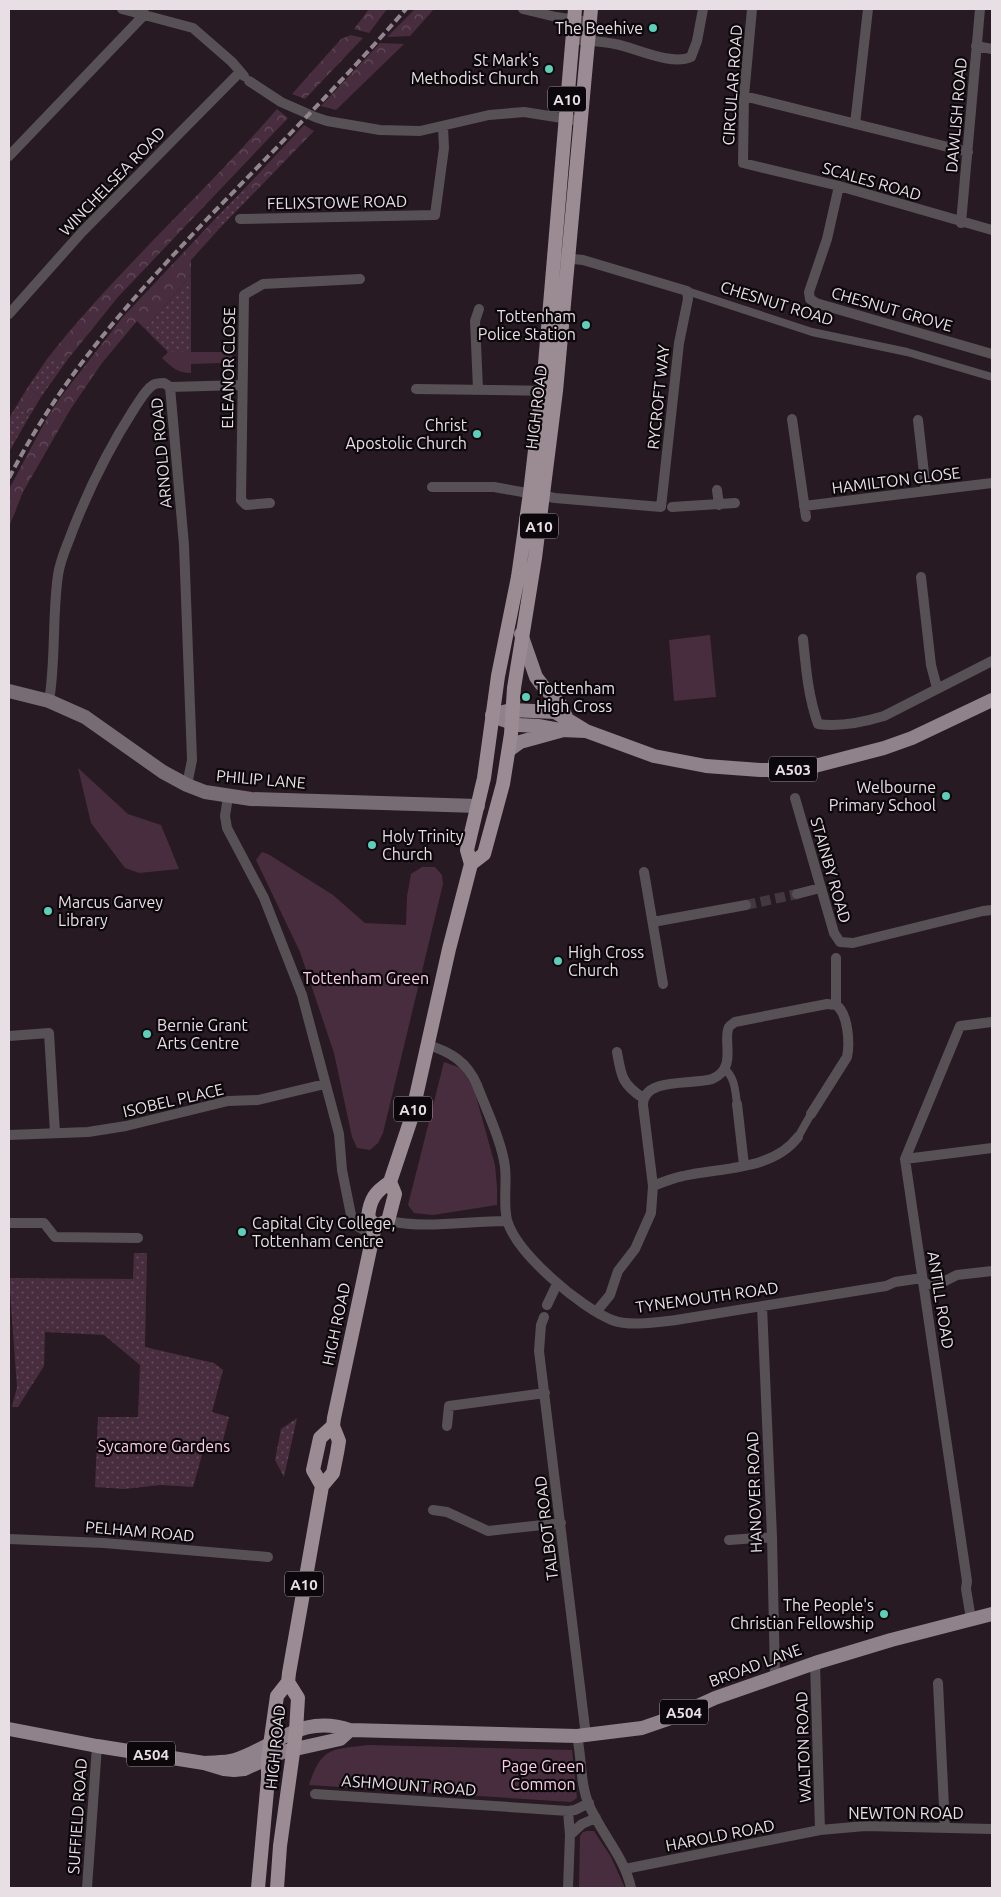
<svg xmlns="http://www.w3.org/2000/svg" width="1001" height="1897" font-family="Ubuntu,sans-serif">
<defs>
<pattern id="grass-dots" width="8" height="8" patternUnits="userSpaceOnUse" patternTransform="scale(1.25)"><rect width="8" height="8" fill="#482d3e"/><path d="M2 2h.1M6 6h.1" fill="none" stroke="#624b5a" stroke-width="1.8" stroke-linecap="round"/></pattern>
<pattern id="forest-crowns" width="20" height="18" patternUnits="userSpaceOnUse" patternTransform="scale(1.25)"><rect width="20" height="18" fill="#482d3e"/><path d="M2 6a3 3 0 1 1 6 0M12 15a3 3 0 1 1 6 0" fill="none" stroke="#624b5a"/></pattern>
</defs>
<rect width="100%" height="100%" fill="#271a22"/>
<path fill="url(#grass-dots)" d="M246,187L250,197L219,229L213,221Z
M191,275V352H168L145,329Z
M47,359H68L41,397L28,387Z
M17,405L29,417L9,452V418Z
M134,1253H147L145,1347L214,1363L223,1370L212,1412L229,1417L221,1448L205,1444L193,1487L161,1485L124,1489L95,1487L98,1417H138L140,1365L104,1335L45,1332L44,1366L18,1407H12L17,1387L9,1278L133,1279Z
M297,1418L284,1477L275,1460L281,1429Z"/>
<path fill="url(#forest-crowns)" d="M369,9H387L369,33L354,29Z
M415,9H434L410,36L387,37Z
M351,35L363,38L305,99L292,94L341,39Z
M380,43L404,44L336,110L321,106Z
M277,109L288,118L118,297L68,359H47C117,270 203,195 277,109Z
M304,125L314,131L250,197L246,187Z
M213,221L219,229L191,260V275L145,329L137,321L102,363L70,410L23,492L9,527V489L48,416L63,394L122,318Z
M28,387L41,397L29,417L17,405Z"/>
<path fill="#482d3e" d="M168,352H232L233,368L228,373H223V363L191,364V373C177,373 172,367 162,358Z
M710,635L716,697L674,701L669,640Z
M78,768L128,814L161,825L179,869L139,873L125,868L91,823Z
M262,852L268,854L333,895L365,923L406,925L407,896L411,874L422,867H435L442,875L443,884L383,1133L378,1143L370,1150L357,1148L352,1137L334,1053L300,952L256,860Z
M444,1062L461,1068L474,1089L495,1165L497,1187V1205L433,1215L414,1213L408,1205Z
M368,1745L572,1750L577,1798L571,1802L309,1785C322,1746 331,1750 368,1745Z
M587,1831H594L611,1857L625,1888H579L580,1836L583,1832Z"/>
<g fill="none" stroke-linecap="round" stroke-linejoin="round">
<path stroke="#44383f" stroke-width="10" stroke-dasharray="10 5" stroke-linecap="butt" d="M746,905L797,894"/>
<path stroke="#575054" stroke-width="8" d="M687,291L812,332L907,352L992,377
M724,1068C735,1078 735,1089 737,1104
M798,1137L811,1114"/>
<path stroke="#575054" stroke-width="10" d="M122,9L193,28L232,62L244,76
M523,9L556,17L590,22
M752,9L744,96L743,163L839,186L992,230
M572,39C586,41 601,41 615,44C636,48 671,66 691,57L697,41L703,9
M976,46L992,49
M249,81L281,102L315,117L327,121L380,130L420,131L489,115L524,112L581,121
M744,96L968,152
M855,124L868,9
M9,156L145,14
M839,186L827,239L809,292L810,299L816,303L992,354
M240,219L435,215L444,148L443,127
M961,223L980,9
M9,314L82,232L240,72
M170,387L184,545L192,760L187,785
M170,387L242,385
M416,389L556,391
M478,389L475,321L479,309
M792,419L806,517
M918,420L926,491
M432,487H494L555,498L661,507L679,343L688,299L687,291L583,260L563,258
M717,490L719,505
M270,503L246,505L241,500L244,295L263,284L360,279
M804,506L992,483
M672,507L735,503
M921,577L931,665L937,688
M803,639C806,668 808,696 818,724C838,727 864,722 884,716L992,661
M49,701C56,660 52,617 58,575C60,560 67,546 72,532C89,488 109,448 134,409C139,402 145,390 153,385C156,383 161,383 164,383L170,387
M228,797L225,816L227,828L264,898L302,995L339,1134L342,1170L352,1220L357,1226L374,1236
M795,798L834,933L840,942L853,943L983,911L992,910
M644,872L663,984
M797,894L820,888
M653,922L746,905
M836,1005V958
M9,1036L49,1033L55,1133
M428,1045C451,1052 467,1062 477,1085C486,1109 502,1142 505,1167C507,1184 503,1203 507,1220C516,1253 581,1308 612,1320C630,1327 658,1322 676,1320L886,1286L895,1282L922,1278
M617,1052C621,1076 622,1084 643,1098
M737,1104L744,1165
M9,1135L88,1132L126,1126L228,1101L258,1100L325,1084
M905,1159L992,1148
M653,1186C663,1182 673,1178 683,1176C721,1167 772,1171 798,1137
M388,1221C427,1229 467,1221 507,1221
M9,1223H44L55,1237L138,1238
M924,1285L943,1282L957,1275L992,1271
M547,1305L557,1284
M762,1306L772,1537L775,1677
M596,1312L610,1295L618,1271L635,1249L651,1213L653,1186L643,1105C643,1077 693,1085 712,1079C738,1069 722,1039 729,1027C730,1025 734,1023 735,1022L827,1004L836,1005C848,1013 850,1043 847,1057L811,1114
M544,1317L541,1325L539,1351L586,1736
M447,1426L449,1406L545,1393
M433,1510L447,1512L488,1531L561,1523
M9,1539L104,1543L268,1557
M729,1540L772,1537
M971,1619L966,1589L967,1581L905,1159L960,1026L992,1022
M815,1663L820,1830
M938,1683L945,1828
M577,1736C582,1759 580,1784 589,1805C601,1833 625,1858 631,1888
M315,1794L568,1811L575,1810L589,1803
M570,1835L582,1824L596,1818
M625,1869L820,1830L865,1826L992,1829
M87,1888L97,1746
M568,1888L570,1835L568,1811"/>
<path stroke="#776c73" stroke-width="14" d="M9,691L49,701L85,717L163,772L187,785L205,792L251,799L478,806"/>
<path stroke="#90828a" stroke-width="14" d="M521,634L536,677L542,685L560,704L566,717
M492,715L511,710L555,712L586,731L654,756L706,766L760,770H790L807,768L884,748L912,738L992,700
M501,719L519,725L538,726L560,730L586,731
M509,750L520,742L560,731
M9,1729L97,1746L204,1763L224,1769L234,1770L244,1769L282,1752L340,1739L350,1730
M204,1763C214,1762 225,1763 235,1760C276,1747 301,1713 350,1730L577,1736L642,1728L671,1718L715,1698L815,1663L891,1640L992,1614"/>
<path stroke="#9b8c94" stroke-width="14" d="M471,864L484,854L503,784L511,734L514,688L535,558L556,391L591,9
M375,1226L388,1221L395,1194L390,1182L411,1119L449,949L471,864L467,850L484,778L498,676L518,577L530,493L545,364L575,9
M375,1226L368,1217C370,1199 375,1192 390,1182
M322,1486L313,1470L320,1438L333,1426
M258,1888L268,1779V1759L277,1696L288,1682
M277,1888L280,1846L296,1731L298,1698L288,1682L289,1673L322,1486L333,1473L337,1453L339,1441L333,1426L334,1418L375,1226"/>
<path stroke="#91868d" stroke-width="4" stroke-dasharray="8 4" stroke-linecap="butt" d="M9,478C62,375 132,298 211,215C277,147 344,80 406,9"/>
</g>
<g fill="#5cceba" stroke="#0c070a" stroke-width="2">
<circle cx="653" cy="28" r="5"/>
<circle cx="549" cy="69" r="5"/>
<circle cx="586" cy="325" r="5"/>
<circle cx="477" cy="434" r="5"/>
<circle cx="526" cy="697" r="5"/>
<circle cx="946" cy="796" r="5"/>
<circle cx="372" cy="845" r="5"/>
<circle cx="48" cy="911" r="5"/>
<circle cx="558" cy="961" r="5"/>
<circle cx="147" cy="1034" r="5"/>
<circle cx="242" cy="1232" r="5"/>
<circle cx="884" cy="1614" r="5"/>
</g>
<g text-anchor="middle" dominant-baseline="central" stroke-width="4.5" stroke-linejoin="round" paint-order="stroke">
<g fill="#0c070a" stroke="#a69ea3" stroke-width="1">
<rect x="548" y="86.5" width="38" height="25" rx="4"/>
<rect x="520" y="513.5" width="38" height="25" rx="4"/>
<rect x="769" y="756.5" width="48" height="25" rx="4"/>
<rect x="394" y="1096.5" width="38" height="25" rx="4"/>
<rect x="285" y="1571.5" width="38" height="25" rx="4"/>
<rect x="660" y="1699.5" width="48" height="25" rx="4"/>
<rect x="127" y="1741.5" width="48" height="25" rx="4"/>
</g>
<g font-size="15" font-weight="bold" fill="#e8dfe4">
<text x="567" y="99">A10</text>
<text x="539" y="526">A10</text>
<text x="793" y="769">A503</text>
<text x="413" y="1109">A10</text>
<text x="304" y="1584">A10</text>
<text x="684" y="1712">A504</text>
<text x="151" y="1754">A504</text>
</g>
<g font-size="16" fill="#e8dfe4" stroke="#0c070a" text-anchor="end">
<text x="643" y="28">The Beehive</text>
<text x="539" y="60">St Mark's<tspan x="539" dy="18">Methodist Church</tspan></text>
<text x="576" y="316">Tottenham<tspan x="576" dy="18">Police Station</tspan></text>
<text x="467" y="425">Christ<tspan x="467" dy="18">Apostolic Church</tspan></text>
<text x="536" y="688" text-anchor="start">Tottenham<tspan x="536" dy="18">High Cross</tspan></text>
<text x="936" y="787">Welbourne<tspan x="936" dy="18">Primary School</tspan></text>
<text x="382" y="836" text-anchor="start">Holy Trinity<tspan x="382" dy="18">Church</tspan></text>
<text x="58" y="902" text-anchor="start">Marcus Garvey<tspan x="58" dy="18">Library</tspan></text>
<text x="568" y="952" text-anchor="start">High Cross<tspan x="568" dy="18">Church</tspan></text>
<text x="157" y="1025" text-anchor="start">Bernie Grant<tspan x="157" dy="18">Arts Centre</tspan></text>
<text x="252" y="1223" text-anchor="start">Capital City College,<tspan x="252" dy="18">Tottenham Centre</tspan></text>
<text x="874" y="1605">The People's<tspan x="874" dy="18">Christian Fellowship</tspan></text>
</g>
<g font-size="16" fill="#e8dfe4" stroke="#0c070a">
<text transform="translate(732 85) rotate(-86)">CIRCULAR ROAD</text>
<text transform="translate(956 115) rotate(-85)">DAWLISH ROAD</text>
<text transform="translate(112 181) rotate(-46)">WINCHELSEA ROAD</text>
<text transform="translate(872 181) rotate(16)">SCALES ROAD</text>
<text transform="translate(337 202) rotate(-1)">FELIXSTOWE ROAD</text>
<text transform="translate(777 303) rotate(17)">CHESNUT ROAD</text>
<text transform="translate(892 309) rotate(16)">CHESNUT GROVE</text>
<text transform="translate(228 368) rotate(-89)">ELEANOR CLOSE</text>
<text transform="translate(658 397) rotate(-84)">RYCROFT WAY</text>
<text transform="translate(536 407) rotate(-83)">HIGH ROAD</text>
<text transform="translate(161 453) rotate(-95)">ARNOLD ROAD</text>
<text transform="translate(896 480) rotate(-7)">HAMILTON CLOSE</text>
<text transform="translate(261 779) rotate(5)">PHILIP LANE</text>
<text transform="translate(831 870) rotate(74)">STAINBY ROAD</text>
<text transform="translate(173 1100) rotate(-13)">ISOBEL PLACE</text>
<text transform="translate(707 1297) rotate(-8)">TYNEMOUTH ROAD</text>
<text transform="translate(941 1300) rotate(81)">ANTILL ROAD</text>
<text transform="translate(336 1324) rotate(-78)">HIGH ROAD</text>
<text transform="translate(754 1492) rotate(-92)">HANOVER ROAD</text>
<text transform="translate(546 1528) rotate(-97)">TALBOT ROAD</text>
<text transform="translate(140 1531) rotate(5)">PELHAM ROAD</text>
<text transform="translate(755 1665) rotate(-20)">BROAD LANE</text>
<text transform="translate(275 1747) rotate(-84)">HIGH ROAD</text>
<text transform="translate(803 1747) rotate(-92)">WALTON ROAD</text>
<text transform="translate(409 1785) rotate(4)">ASHMOUNT ROAD</text>
<text x="906" y="1813">NEWTON ROAD</text>
<text transform="translate(77 1816) rotate(-86)">SUFFIELD ROAD</text>
<text transform="translate(720 1835) rotate(-11)">HAROLD ROAD</text>
</g>
<g font-size="16" fill="#fbcde9" stroke="#0c070a">
<text x="366" y="978">Tottenham Green</text>
<text x="164" y="1446">Sycamore Gardens</text>
<text x="543" y="1766">Page Green<tspan x="543" dy="18">Common</tspan></text>
</g>
</g>
<rect width="1001" height="1897" fill="none" stroke="#e8dfe4" stroke-width="20"/>
</svg>
